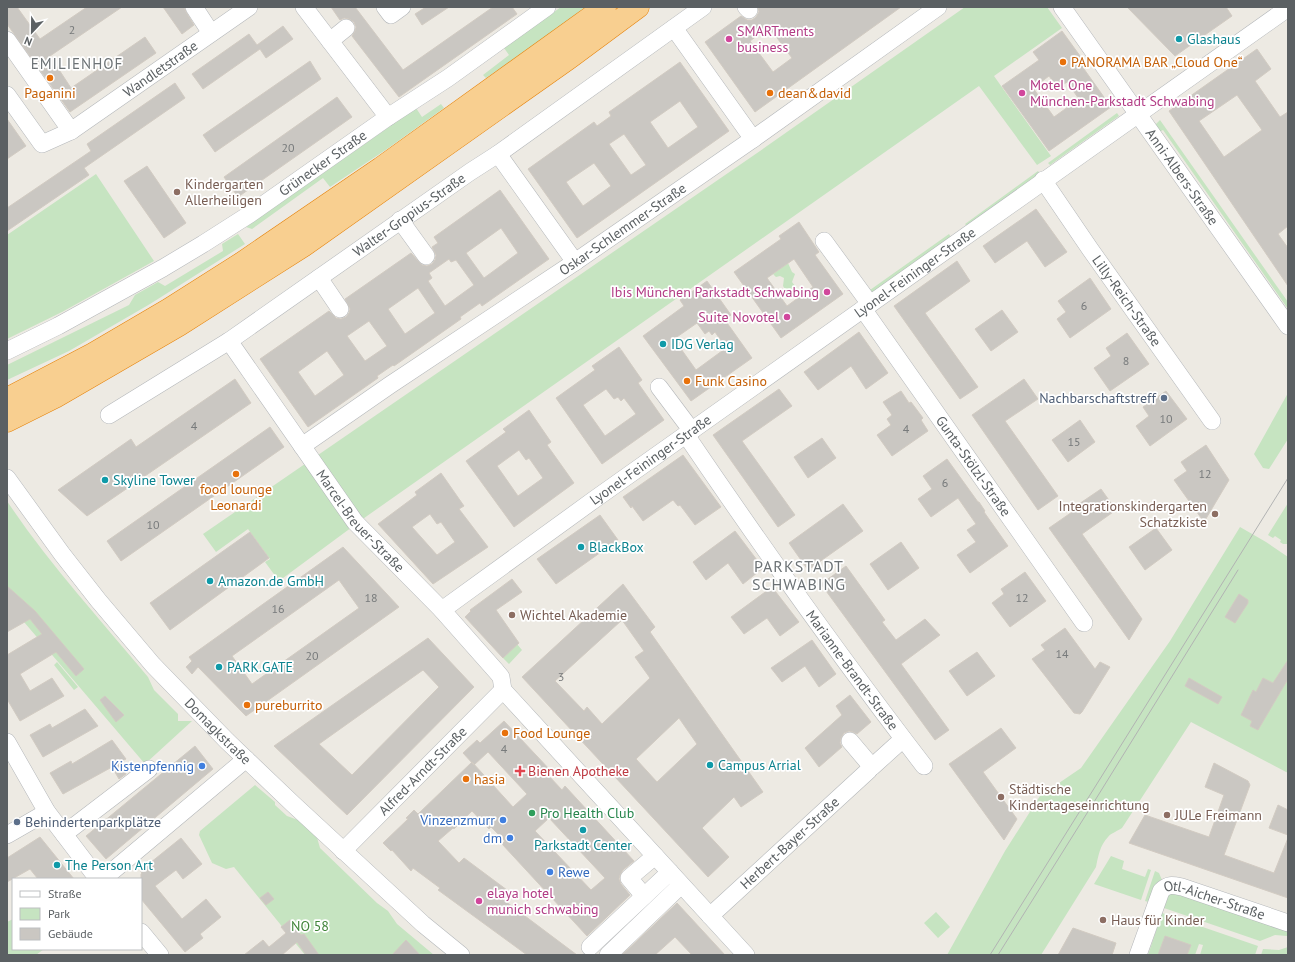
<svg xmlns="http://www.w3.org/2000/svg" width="1295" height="962" font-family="'PT Sans',sans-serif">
<rect width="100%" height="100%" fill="#edeae3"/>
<path fill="#c6e4c1" d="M561,7H585L551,33L486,78L483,75L509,55L504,48Z
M965,7H1047L1062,28L994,76L1051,156L1037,165L979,86L367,516L279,581L265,562L270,559L248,529L216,552L203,534L760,151Z
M441,104L444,108L387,149L330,187L323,178L252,229L246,227L416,108L422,117Z
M1117,113L1119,116L1050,165L1048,163Z
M1160,120L1288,302V309L1163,130L1159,132L1155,125Z
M1038,171L1040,174L967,226L965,224Z
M96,174L154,261L62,312L7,339V235Z
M238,234L245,244L150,304L69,351L7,380V365L129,305L135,295L158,282L165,286L223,251L222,244Z
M949,234L951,237L872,293L870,290Z
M788,263L792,272L795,274L792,282C795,286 798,288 800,293L798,296L794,294L792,291L785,289L783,286L784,278L780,276L776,277L773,274Z
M1288,393V439L1269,469L1263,468L1254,454Z
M7,501C48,563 100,619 148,677L154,690L178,714V721H192L145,764L7,602Z
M1288,503V544H1283L1280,542L1281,540L1275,536L1273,538L1268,535Z
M1240,527L1266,542L1288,557V773L1191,722L1122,828C1118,831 1111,833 1108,837C1100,845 1098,857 1096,867L1041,955H947L1005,851L1040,796L1081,768L1170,641Z
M517,644L522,650L509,664L503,658Z
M57,662L78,687L74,690L54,665Z
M255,785L275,802V805L287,816L298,820L316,834L320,848L377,903L388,911L397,924L434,955H305L234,867L226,869L212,863L199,835L200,831Z
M1111,856L1124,861L1122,869L1145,877L1148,869L1151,870L1141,900L1094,884Z
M1155,871L1159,873L1162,880L1152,903L1145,901Z
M1170,891L1288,929L1287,936L1275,935L1260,941L1164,908Z
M936,912L950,927L938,938L924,923Z
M1162,913L1258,946L1255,955H1200L1203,945L1199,944L1195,955H1148Z
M13,919V949H44L36,955H7V922Z
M1288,947V955H1261L1263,949L1279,950Z"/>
<path fill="#cac7c2" stroke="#d2cbc2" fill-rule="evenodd" d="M7,7H17L40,39L87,7H122L50,56L71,88L145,37L156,53L70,112L7,24Z
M163,7H184L186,12L194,25L182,34Z
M331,7H355L403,70L493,7H512L517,14L399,97L352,36L355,31L356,27L354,22L349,19L344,18L340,20Z
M426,7H449L422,25L415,14Z
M758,7H901L755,112L705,42L741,16L747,20H752L756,17L759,12ZM769,27L792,58L773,72L750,41Z
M1127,7H1226L1232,16L1175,56Z
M283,26L293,39L266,58L260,49L203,89L192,74L249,34L257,45Z
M1062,31L1088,67L1084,69L1111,107L1049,151L1002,86L1039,60L1033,52ZM1049,76L1058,88L1067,82L1079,99L1054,117L1033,88Z
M1257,49L1271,69L1255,81L1280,117L1288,112V226L1278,234L1288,248V286L1169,111ZM1237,95L1262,130L1224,157L1199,121Z
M310,61L321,79L215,152L203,135Z
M680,62L729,131L577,238L528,169L594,122L597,126L611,116L609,112ZM680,101L698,127L668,148L650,122ZM624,134L646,165L631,175L609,144ZM594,163L611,186L583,206L566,182Z
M175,83L185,98L84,168L89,175L7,231V208L91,151L87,144Z
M337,97L352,117L238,197L224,177Z
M7,119L26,146L7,159Z
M147,166L186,223L164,238L124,181Z
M500,190L549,259L482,306L480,303L460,317L461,319L394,366L393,365L377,376L378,378L308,427L260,359L329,311L336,318L341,319L346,317L349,313L350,309L345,299L411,253L422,265L427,266L432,264L435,260L436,255L432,247L438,243L434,237ZM501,228L518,253L484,278L466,253ZM449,259L451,262L456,260L474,285L445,306L428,281L432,278L429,273ZM418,288L435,313L405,334L388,309ZM369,321L387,346L365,361L347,336ZM327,351L344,375L315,396L298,372Z
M1036,209L1067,252L1045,267L1027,241L995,263L983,246Z
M799,222L819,252L815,255L843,294L781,338L734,272L781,239L779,236ZM794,259L813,287L787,306L767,278Z
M957,261L970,281L925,313L978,387L960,399L894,306Z
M1090,278L1111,309L1070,338L1057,319L1066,312L1058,301Z
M707,281L731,315L725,320L752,358L691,401L643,336L684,306L680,300ZM697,323L705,334L709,331L712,335L715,332L726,348L696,370L674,339Z
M1002,310L1018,332L991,351L975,329Z
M859,332L888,373L866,389L851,366L818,390L804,372Z
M1127,333L1149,364L1110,391L1094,368L1111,356L1106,348Z
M619,347L642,380L638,383L664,420L602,464L556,398L595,370L592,366ZM606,389L614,399L618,397L621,401L624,398L636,414L605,436L583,405Z
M235,379L251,403L87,516L58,490L131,439L136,447Z
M1024,379L1038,399L1005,421L1058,496L1038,510L972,415Z
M779,389L792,406L742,441L795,515L778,527L713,435Z
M901,391L909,403L911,402L923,418L921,420L928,431L892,456L877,435L891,425L887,419L892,415L883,402Z
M1166,391L1187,419L1150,446L1136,426L1149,416L1143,407Z
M529,410L551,442L547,445L574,483L514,527L466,461L506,432L503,429ZM519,450L526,460L529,458L543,478L518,496L497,466Z
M1080,420L1095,442L1068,462L1052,440Z
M270,427L284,447L121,561L107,541Z
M822,438L836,458L808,478L794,457Z
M1206,445L1229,480L1204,522L1174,480L1187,471L1181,462Z
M683,455L721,507L695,525L680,505L678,506L673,500L643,521L632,506L631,508L623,497Z
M947,459L978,502H979L985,511L984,512L1008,546L970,573L957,555L976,542L967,530L976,524L958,498L931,517L918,499L932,489L923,476Z
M441,473L464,506L459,509L488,547L433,584L378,524L417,495L415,492ZM430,514L437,524L441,522L455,542L437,555L412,527Z
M1101,489L1116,510L1082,534L1142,619L1129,640L1049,528L1075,510L1073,508Z
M843,504L863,531L808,570L789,543Z
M600,515L618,540L556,584L537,559Z
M1156,528L1172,550L1145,570L1129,547Z
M735,531L763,568L743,584L728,563L706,580L693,562Z
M250,532L269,558L170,630L150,603Z
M901,542L919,568L888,590L870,564Z
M343,547L399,607L246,716L198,667L192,674L186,667L192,661L189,657ZM339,580L359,608L252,684L232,656Z
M846,566L885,620L882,622L896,640L925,619L940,635L901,664L949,730L935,740L821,584Z
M1025,572L1046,601L1010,627L992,603L1004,594L1001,589Z
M512,579L522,592L496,610L519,643L503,658L465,617L471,611L470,610Z
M623,584L655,627L650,632L763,792L741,807L734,797L702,828L729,857L708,877L522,677ZM622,620L644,651L635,657L650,678L602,724L587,707L584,711L555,681ZM679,718L697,744L657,782L636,759Z
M7,586L35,611L84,669L76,676L56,652L20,674L30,691L52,678L64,696L20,721L7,699V655L42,634L30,619L7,632Z
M772,587L799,622L780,636L767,618L744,634L731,617Z
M1239,594L1248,600V603L1235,623L1225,617Z
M1065,628L1095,669L1100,662L1110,667L1082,712L1080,714L1074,713L1032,659L1045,650L1041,645Z
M428,638L474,687L347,815L274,746ZM423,670L439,687L352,775L319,744Z
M812,640L836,674L819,687L805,666L782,682L771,668Z
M977,652L995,676L967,696L949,671Z
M1288,660V679L1258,730L1250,726L1252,721L1241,715L1253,690L1256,692L1263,678L1273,683Z
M1189,678L1222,697L1218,704L1185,686Z
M850,695L871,722L857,734L853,732L849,731L844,733L841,738L840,743L842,747L819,767L805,748L842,715L836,706Z
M105,696L124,715L116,722L100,700Z
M85,709L98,726L43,757L30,735L50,724L52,728Z
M504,721L551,771L548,775L562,790L565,786L634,861L623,870L620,875L619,879L621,884L630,895L587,936L502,844L505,841L491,827L489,829L472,811L454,829L453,828L438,841L459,863L464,858L511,893L505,901L577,955H527L438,890L440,888L413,868L411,871L392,850L391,851L383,843L408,819L406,818L414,810L418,814L472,762L513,807L527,794L488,752L474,765L463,753L477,740L480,743ZM549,818L605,878L591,890L535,831Z
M1001,728L1016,748L983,772L1017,819L1004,840L949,764Z
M112,740L126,759L120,762L126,774L119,779L112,767L63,794L50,773L71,761L72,764Z
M195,746L213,769L106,859L86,836Z
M1214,763L1248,781L1250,785L1224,855L1274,873L1288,838V898L1129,843L1145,815L1209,837L1224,795L1205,787Z
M1278,805L1288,810V835L1269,828Z
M40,837L74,879H38L30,869L7,882V858Z
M181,838L202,864L183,879L176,870L155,886L182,919L206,899L221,917L200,934L203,938L185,952L141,899V874L142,873L140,871Z
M268,892L274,899L266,905L260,898Z
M677,903L725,955H692L675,937L655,955H622Z
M290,920L301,935L304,934L319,955H306L297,942L282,955H244L263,940L269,947L286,933L281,927Z
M1073,928L1116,943L1112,955H1058Z
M1165,936L1191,945L1187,955H1158Z
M406,940L420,955H392Z"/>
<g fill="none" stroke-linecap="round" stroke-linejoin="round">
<g stroke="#b4b7ba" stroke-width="18">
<g id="minor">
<path d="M194,7L211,33"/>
<path d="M304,7L388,117"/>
<path d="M385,7L391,15L402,7"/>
<path d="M746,7L749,10"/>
<path id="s1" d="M1062,7L1288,326"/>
<path d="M674,28L753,139"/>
<path d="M7,40L71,131"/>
<path d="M330,41L346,28"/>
<path id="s2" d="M7,95L42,144L71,131L249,7"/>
<path d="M498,154L575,262"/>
<path id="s3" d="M1043,180L1090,249L1212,421"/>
<path d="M400,220L426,256"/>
<path d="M824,241L870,304"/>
<path d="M319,278L340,309"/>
<path id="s4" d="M863,309L1084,623"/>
<path id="s5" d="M229,341L355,522L442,610L496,671L501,677L503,690"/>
<path id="s6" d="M7,351L58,326L163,268L203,244L250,214L388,117L448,78L547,7"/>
<path d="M659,387L692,431"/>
<path id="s7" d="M109,415L229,341L470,172L498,154L703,7"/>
<path id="s8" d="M686,435C762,547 841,658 924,766"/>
<path id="s9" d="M302,446L390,385L575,262L753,139L938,7"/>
<path id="s10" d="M7,478L62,554L98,600L153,665L227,741L293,804L423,924L461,955"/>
<path id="s11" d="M442,610L595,499L1288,8"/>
<path d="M503,690L746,955"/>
<path d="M850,741L872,767L903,739"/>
<path d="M7,742L47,812L98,879"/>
<path d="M64,834L149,769"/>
<path d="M7,835L47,812"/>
<path id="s12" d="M343,851L503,690"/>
<path d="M103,879L246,759"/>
<path d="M644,896L629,878L655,856"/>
<path id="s13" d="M710,916L869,770"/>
<path d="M141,932L160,955"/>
<path d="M590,947L670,872"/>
<path d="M608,955L681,885"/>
<path id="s14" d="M1138,955L1161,891C1168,884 1172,885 1182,887L1288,923"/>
</g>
</g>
<g stroke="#e6830b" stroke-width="23">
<path id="highway" d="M7,399L93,354L168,310L242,263L381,168L605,7
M7,421L55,397L179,325L303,246L569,58L638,7"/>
</g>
<use href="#minor" stroke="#fff" stroke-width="17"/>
<use href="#highway" stroke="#f8cf90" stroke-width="22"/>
<path stroke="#b2b3b3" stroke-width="1" d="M990,955L1288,478
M998,955L1094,802L1238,570"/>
</g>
<g fill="#d1479c" stroke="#fff" stroke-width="1.5">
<circle cx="729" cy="39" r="4"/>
<circle cx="1022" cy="93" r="4"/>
<circle cx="827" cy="292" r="4"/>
<circle cx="787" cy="317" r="4"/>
<circle cx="479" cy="901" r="4"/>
</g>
<g fill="#0f9aa8" stroke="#fff" stroke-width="1.5">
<circle cx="1179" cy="39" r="4"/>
<circle cx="663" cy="344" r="4"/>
<circle cx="105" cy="480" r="4"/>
<circle cx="581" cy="547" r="4"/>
<circle cx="210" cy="581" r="4"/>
<circle cx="219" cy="667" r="4"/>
<circle cx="710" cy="765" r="4"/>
<circle cx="583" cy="830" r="4"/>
<circle cx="57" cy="865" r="4"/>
</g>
<g fill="#e8710a" stroke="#fff" stroke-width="1.5">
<circle cx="1063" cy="62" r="4"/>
<circle cx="50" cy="78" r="4"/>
<circle cx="770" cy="93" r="4"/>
<circle cx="687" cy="381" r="4"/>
<circle cx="236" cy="474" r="4"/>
<circle cx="247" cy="705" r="4"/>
<circle cx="505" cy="733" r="4"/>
<circle cx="466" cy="779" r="4"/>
</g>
<g fill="#8d6e63" stroke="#fff" stroke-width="1.5">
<circle cx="177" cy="192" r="4"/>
<circle cx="1215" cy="514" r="4"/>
<circle cx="512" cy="615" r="4"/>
<circle cx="1001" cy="797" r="4"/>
<circle cx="1167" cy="815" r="4"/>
<circle cx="1103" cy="920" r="4"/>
</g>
<g fill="#5c6f8a" stroke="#fff" stroke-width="1.5">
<circle cx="1164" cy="398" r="4"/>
<circle cx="17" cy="822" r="4"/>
</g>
<g fill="#3f7fe0" stroke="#fff" stroke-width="1.5">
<circle cx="202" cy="766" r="4"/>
<circle cx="503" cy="820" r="4"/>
<circle cx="510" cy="838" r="4"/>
<circle cx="550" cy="872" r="4"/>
</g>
<path fill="#e0444e" stroke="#fff" stroke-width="1.5" d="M518 765h4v4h4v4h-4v4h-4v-4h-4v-4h4z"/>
<circle fill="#2e9e5b" stroke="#fff" stroke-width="1.5" cx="532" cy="813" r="4"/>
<g text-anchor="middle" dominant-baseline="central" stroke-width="3.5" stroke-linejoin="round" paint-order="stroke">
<g font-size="12" fill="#777a7b">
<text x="72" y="29">2</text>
<text x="288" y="147">20</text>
<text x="1084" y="305">6</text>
<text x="1126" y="360">8</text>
<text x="1166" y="418">10</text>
<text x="194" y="425">4</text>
<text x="906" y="428">4</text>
<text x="1074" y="441">15</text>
<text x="1205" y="473">12</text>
<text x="945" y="482">6</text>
<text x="153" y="524">10</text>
<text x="371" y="597">18</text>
<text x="1022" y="597">12</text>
<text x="278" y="608">16</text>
<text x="1062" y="653">14</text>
<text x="312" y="655">20</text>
<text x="561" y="676">3</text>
<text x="504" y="748">4</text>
</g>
<g font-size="14" fill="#b23c85" stroke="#fff" text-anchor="start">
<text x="737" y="31">SMARTments<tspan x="737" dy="16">business</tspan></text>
<text x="1030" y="85">Motel One<tspan x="1030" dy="16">München-Parkstadt Schwabing</tspan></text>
<text x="819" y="292" text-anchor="end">Ibis München Parkstadt Schwabing</text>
<text x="779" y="317" text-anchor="end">Suite Novotel</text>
<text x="487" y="893">elaya hotel<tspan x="487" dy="16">munich schwabing</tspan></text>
</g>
<g font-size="14" fill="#0d838f" stroke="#fff" text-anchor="start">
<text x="1187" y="39">Glashaus</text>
<text x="671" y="344">IDG Verlag</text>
<text x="113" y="480">Skyline Tower</text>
<text x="589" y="547">BlackBox</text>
<text x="218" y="581">Amazon.de GmbH</text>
<text x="227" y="667">PARK.GATE</text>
<text x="718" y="765">Campus Arrial</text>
<text x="583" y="845" text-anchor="middle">Parkstadt Center</text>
<text x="65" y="865">The Person Art</text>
</g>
<g font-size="14" fill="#c56008" stroke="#fff" text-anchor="start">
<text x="1071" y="62">PANORAMA BAR „Cloud One“</text>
<text x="50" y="93" text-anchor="middle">Paganini</text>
<text x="778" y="93">dean&amp;david</text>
<text x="695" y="381">Funk Casino</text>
<text x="236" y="489" text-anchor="middle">food lounge<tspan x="236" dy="16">Leonardi</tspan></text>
<text x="255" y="705">pureburrito</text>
<text x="513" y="733">Food Lounge</text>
<text x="474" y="779">hasia</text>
</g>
<g font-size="14" fill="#5b6063" stroke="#fff">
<text stroke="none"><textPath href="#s2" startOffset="201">Wandletstraße</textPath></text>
<text stroke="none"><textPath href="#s6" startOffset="368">Grünecker Straße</textPath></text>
<text stroke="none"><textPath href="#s1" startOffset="208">Anni-Albers-Straße</textPath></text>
<text stroke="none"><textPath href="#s7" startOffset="361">Walter-Gropius-Straße</textPath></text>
<text stroke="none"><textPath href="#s9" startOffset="387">Oskar-Schlemmer-Straße</textPath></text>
<text stroke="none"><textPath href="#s11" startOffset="581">Lyonel-Feininger-Straße</textPath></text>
<text stroke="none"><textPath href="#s3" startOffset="147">Lilly-Reich-Straße</textPath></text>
<text stroke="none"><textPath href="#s11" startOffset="257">Lyonel-Feininger-Straße</textPath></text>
<text stroke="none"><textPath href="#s4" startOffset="192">Gunta-Stölzl-Straße</textPath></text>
<text stroke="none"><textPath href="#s5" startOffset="223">Marcel-Breuer-Straße</textPath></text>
<text stroke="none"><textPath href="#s8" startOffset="288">Marianne-Brandt-Straße</textPath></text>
<text stroke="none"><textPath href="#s10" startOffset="330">Domagkstraße</textPath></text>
<text stroke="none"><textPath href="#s12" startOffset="113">Alfred-Arndt-Straße</textPath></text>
<text stroke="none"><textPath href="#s13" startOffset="108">Herbert-Bayer-Straße</textPath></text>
<text stroke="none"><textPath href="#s14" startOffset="125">Otl-Aicher-Straße</textPath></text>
</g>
<g font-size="14" fill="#785e54" stroke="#fff" text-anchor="start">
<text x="185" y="184">Kindergarten<tspan x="185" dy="16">Allerheiligen</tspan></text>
<text x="1207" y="506" text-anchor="end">Integrationskindergarten<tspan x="1207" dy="16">Schatzkiste</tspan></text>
<text x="520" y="615">Wichtel Akademie</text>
<text x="1009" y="789">Städtische<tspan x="1009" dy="16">Kindertageseinrichtung</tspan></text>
<text x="1175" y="815">JULe Freimann</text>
<text x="1111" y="920">Haus für Kinder</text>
</g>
<g font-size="14" fill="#4e5e75" stroke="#fff" text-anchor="end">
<text x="1156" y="398">Nachbarschaftstreff</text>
<text x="25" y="822" text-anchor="start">Behindertenparkplätze</text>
</g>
<g font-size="14" fill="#366cbe" stroke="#fff" text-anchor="end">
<text x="194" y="766">Kistenpfennig</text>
<text x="495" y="820">Vinzenzmurr</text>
<text x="502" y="838">dm</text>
<text x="558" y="872" text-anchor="start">Rewe</text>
</g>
<g font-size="14" fill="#be3a42" stroke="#fff" text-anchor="start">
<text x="528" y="771">Bienen Apotheke</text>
</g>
<g font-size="14" fill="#27864d" stroke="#fff" text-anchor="start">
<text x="540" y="813">Pro Health Club</text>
</g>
<g font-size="14" fill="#408439" stroke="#fff">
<text x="310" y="926">NO 58</text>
</g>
<g font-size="15" letter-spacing="1" fill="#6c7275" stroke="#fff">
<text x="77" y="63">EMILIENHOF</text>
</g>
<g font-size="16" letter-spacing="1" fill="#6c7275" stroke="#fff">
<text x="799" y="566">PARKSTADT<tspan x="799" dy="18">SCHWABING</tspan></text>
</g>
</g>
<rect width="1295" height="962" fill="none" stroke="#5b6063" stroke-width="16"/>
<rect x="12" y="878" width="130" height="72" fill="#ffffff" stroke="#bdbfc1"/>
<rect x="20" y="891" width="20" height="6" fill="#ffffff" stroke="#bdbfc1"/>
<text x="48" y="898" font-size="12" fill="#5b6063">Straße</text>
<rect x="20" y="908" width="20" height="12" fill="#c6e4c1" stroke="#bdbfc1"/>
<text x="48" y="918" font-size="12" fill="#5b6063">Park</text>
<rect x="20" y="928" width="20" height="12" fill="#cac7c2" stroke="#bdbfc1"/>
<text x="48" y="938" font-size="12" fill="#5b6063">Gebäude</text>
<g transform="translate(32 32) rotate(202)" stroke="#ffffff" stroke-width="3" paint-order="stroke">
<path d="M0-3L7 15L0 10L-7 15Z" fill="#5b6063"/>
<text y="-6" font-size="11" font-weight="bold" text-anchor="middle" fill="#5b6063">N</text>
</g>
</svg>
